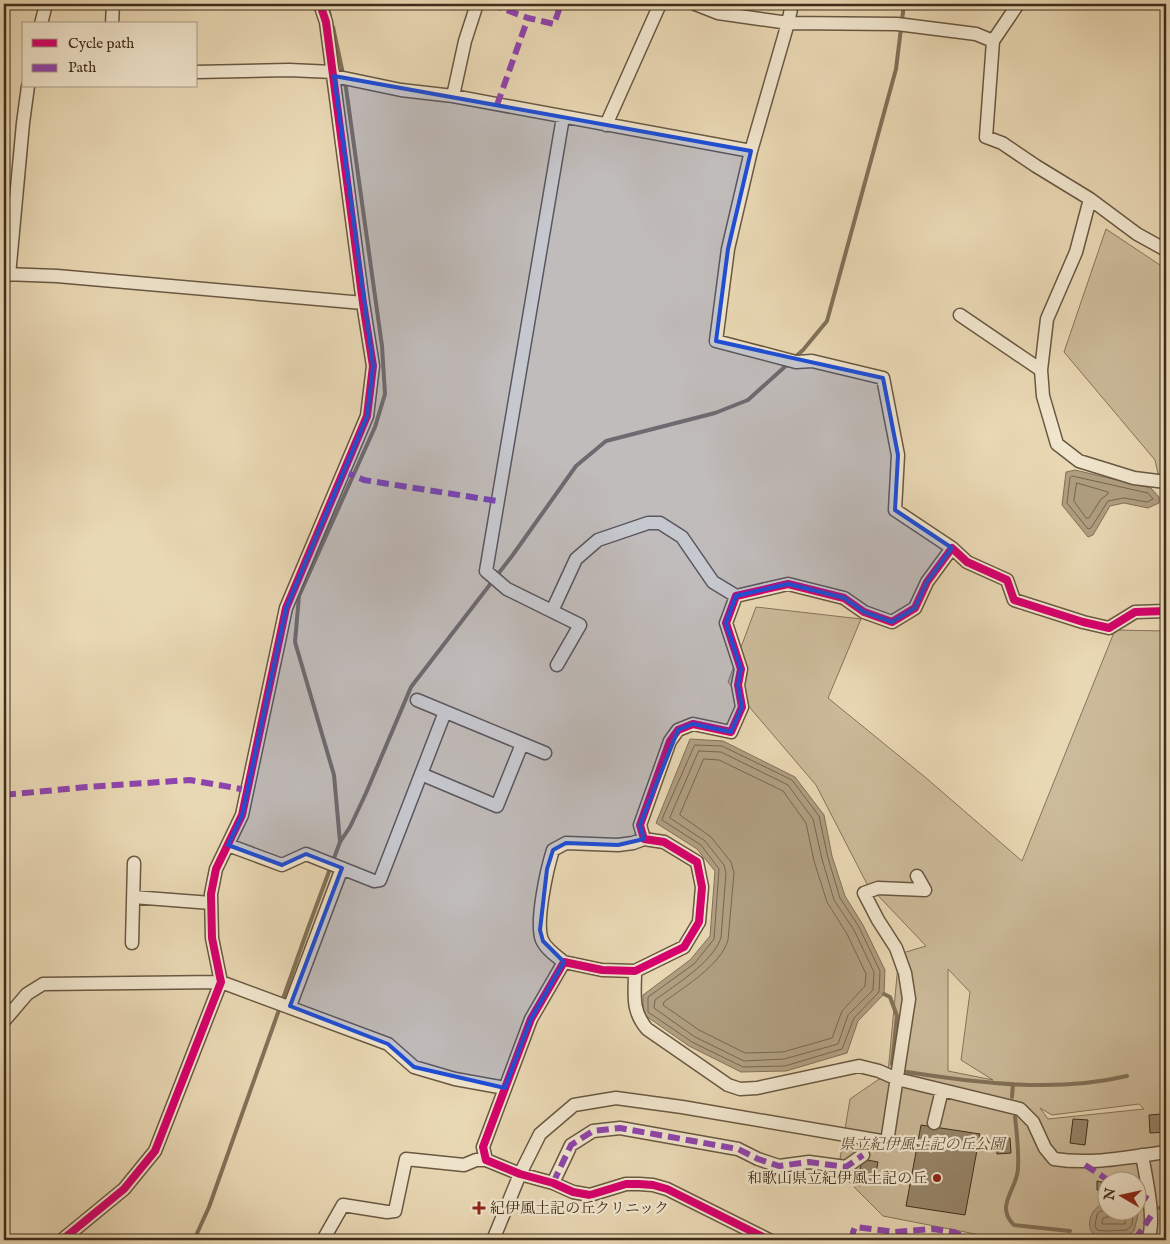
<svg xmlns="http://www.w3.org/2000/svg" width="1170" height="1244" font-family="'IM FELL English','Noto Serif JP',serif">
<rect width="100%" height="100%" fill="#e9d8b4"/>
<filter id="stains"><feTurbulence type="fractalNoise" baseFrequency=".004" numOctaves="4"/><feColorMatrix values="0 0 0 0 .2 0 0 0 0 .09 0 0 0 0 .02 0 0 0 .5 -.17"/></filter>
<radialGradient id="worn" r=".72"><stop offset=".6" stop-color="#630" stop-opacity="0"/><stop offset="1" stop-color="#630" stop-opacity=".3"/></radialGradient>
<path fill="#ccbb9a" stroke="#85745a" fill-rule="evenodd" d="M1106,229L1166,269V509L1155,460L1064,352Z
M756,607L861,619L828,698L925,777L1022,861L1115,630L1166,631V1240H1006L883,1216L838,1171L850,1099L888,1073L899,954L926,946L867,884L816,785L728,682ZM948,969L970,992L961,1060L993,1080L948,1071ZM1139,1104L1144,1109L1048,1119L1040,1108L1052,1115ZM1108,1182H1138V1212H1108Z"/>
<path fill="#af9e80" stroke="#827158" d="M1075,470L1151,488L1159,497V503L1148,508L1124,503L1110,506L1093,535L1088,537L1062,505L1066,472Z
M690,739L723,741L795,777L824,815L832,856L845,896L863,925L885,970L884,994L858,1021L847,1053L786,1071L741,1072L689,1046L643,1014V995L690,960L710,936L715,871L697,849L656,823Z
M1099,1206H1107L1108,1212H1138V1210V1215L1134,1231C1124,1239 1108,1237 1095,1235C1085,1228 1090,1212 1099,1206Z"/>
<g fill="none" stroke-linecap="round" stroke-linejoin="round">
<path stroke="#76664e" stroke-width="1" d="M1072,476L1148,493L1153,499L1147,502L1124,498L1108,501L1091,528L1088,529L1067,503L1070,478Z
M1077,483L1108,492V494L1101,499L1089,518H1086L1074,501Z
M695,745L722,746L792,780L819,816L828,858L840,898L859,927L880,971L879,992L854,1018L842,1049L785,1066L743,1067L692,1042L648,1012V997L694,964L714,939L719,869L701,845L662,820Z
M699,751L721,752L788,785L813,819L822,859L834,900L854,930L874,972L873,990L848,1015L838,1044L784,1059L744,1061L695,1037L654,1008L655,1000C675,985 712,963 721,938L726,873L724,865L705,841L670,818Z
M704,759L719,760L783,791L806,823L814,861L827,902L847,934L866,974L865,986L842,1011L832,1038L783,1052L745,1053L699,1030L663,1005L664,1002C684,987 721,965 728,940L734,873L731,862L711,837L680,815Z
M1108,1211H1101L1097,1214L1095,1226L1097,1230L1105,1231L1127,1230L1132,1225L1133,1212
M1117,1212L1111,1216L1103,1218L1102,1224H1125L1126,1212"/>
<path stroke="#827158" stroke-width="4" d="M327,4L330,16
M333,27L343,74
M794,358L803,350L827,321L896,69L904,4
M340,842L334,775L295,642L299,596L375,427L385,394L382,346L345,81
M884,994L890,997L897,1016L892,1064
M907,1072C979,1083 1055,1093 1127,1076
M1012,1097L1013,1084
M1015,1117C1017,1134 1019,1151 1018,1168C1018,1188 994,1206 1014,1225L1070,1231
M1159,1208L1166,1206
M194,1240L209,1207L307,931L340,842L350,827L366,793L411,687L512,556L576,466L606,441L715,413L748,400L789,363"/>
</g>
<path fill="#97866b" stroke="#3e2e1b" d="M1162,1111H1166V1132L1150,1133L1149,1115L1162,1114Z
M1073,1119L1088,1120L1085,1145L1070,1143Z
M921,1125L980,1134L965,1215L906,1206Z
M1010,1138L1011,1153L997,1154L996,1139Z
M862,1159L878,1162L874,1183L858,1180Z
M1097,1181L1106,1183L1104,1192L1097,1190Z"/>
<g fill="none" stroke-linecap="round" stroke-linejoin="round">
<g stroke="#695841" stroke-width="15">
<path id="minor" d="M695,4L718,13L788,23L897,24L976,34L993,41
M792,4L788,23L751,151L728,249L716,341L796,362L812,361L883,378L898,455L895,510L952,548
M1018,4L993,41L986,137L1002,143L1036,166L1090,199L1137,234L1166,250
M41,24L46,4
M112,24L113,4
M196,72L289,70L333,72
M334,76L401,90L453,96L751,151
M453,96L465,41L477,4
M606,125L660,4
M1090,199L1076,252L1047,319L1041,370L1043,396L1057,444L1079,461L1134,478L1166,482
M4,274L57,276L363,303
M9,275L23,123L28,86
M960,315L1041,370
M552,611L576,559L598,540L648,523H660L682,537L713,582L736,596
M557,665L580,625L507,589L486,571L563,117
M417,700L545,753
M421,774L497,806L522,744
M228,845L282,865L306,854L374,881L380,880L445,712
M133,897L211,903
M132,943L134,863
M564,962C556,956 546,949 542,940C535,922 547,869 553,850L566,843L618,845L633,843L644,839
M635,971C635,995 631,1010 647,1029L728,1085L740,1089L757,1088L859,1066L879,1071L897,1079L1020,1109L1033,1122L1045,1148L1054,1159C1091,1165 1130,1157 1166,1152
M290,1006L342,868
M4,1021L27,994L43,984L221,982L388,1044L414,1067L455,1079L505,1088
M934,1123L942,1090
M1142,1155C1146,1178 1156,1220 1148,1240
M553,1183L571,1145L593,1131L620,1128L738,1149L758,1159L779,1166L809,1162L846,1167L863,1155
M62,1240L124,1189L155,1151L221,982L212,938L211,894L216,869L242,815L286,608L367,416L373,366L363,303L326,22L320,4
M323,1240L343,1205L387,1212L395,1211L406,1159L464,1165L476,1160H486
M493,1240L520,1174L540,1134L574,1105L616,1098L682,1107L887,1142L909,999L905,973L896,948L878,920L864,893L878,888L925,890L917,876
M769,1240L667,1189L653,1185L639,1184H626L590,1195L573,1192L553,1183L520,1174L486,1160L483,1147L531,1019L564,962L602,970L635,971L684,947L699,922L702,887L697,862L664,842L644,839L640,825L670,741L678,730L693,724L731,732L742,707L738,685L741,669L726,623L736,596L788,584L844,598L864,612L892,622L915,608L927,582L952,548L967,562L1007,580L1014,600L1083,622L1109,628L1135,612L1166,611"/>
</g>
<use href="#minor" stroke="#f1e6ce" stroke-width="12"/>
<path stroke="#8e44ad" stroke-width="6" stroke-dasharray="12 6" stroke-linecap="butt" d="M490,4L528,18L554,24L561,4
M497,105L528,18
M343,471L364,480L497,501
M4,795L87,787L190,780L247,790
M1085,1165L1111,1182
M553,1183L571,1145L593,1131L620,1128L738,1149L758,1159L779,1166L809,1162L846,1167L863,1155
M1138,1193L1148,1199
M853,1240V1232L855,1227L895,1232L933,1229L954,1232L970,1240
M1135,1240L1151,1216"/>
<g stroke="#f1e6ce" stroke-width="11">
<path id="cycleway" d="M62,1240L124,1189L155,1151L221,982L212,938L211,894L216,869L242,815L286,608L367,416L373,366L363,303L326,22L320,4
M769,1240L667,1189L653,1185L639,1184H626L590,1195L573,1192L553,1183L520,1174L486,1160L483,1147L531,1019L564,962L602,970L635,971L684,947L699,922L702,887L697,862L664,842L644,839L640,825L670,741L678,730L693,724L731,732L742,707L738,685L741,669L726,623L736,596L788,584L844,598L864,612L892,622L915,608L927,582L952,548L967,562L1007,580L1014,600L1083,622L1109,628L1135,612L1166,611"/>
</g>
<use href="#cycleway" stroke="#d6006c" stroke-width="8"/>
</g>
<path fill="#1d4ed8" fill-opacity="0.2" stroke="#1d4ed8" stroke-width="4" stroke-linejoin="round" d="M334,76L751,151L728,249L716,341L883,378L898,455L895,510L952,548L927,582L915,608L892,622L864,612L844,598L788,584L736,596L726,623L741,669L738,685L742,707L731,732L693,724L678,730L640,825L644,839L618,845L566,843L553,850L547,869L540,930L543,941L564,962L531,1019L505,1088L414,1067L388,1044L290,1006L342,868L306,854L282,865L228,845L242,815L286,608L367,416L373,366Z"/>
<g fill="#8f2418" stroke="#f1e6ce" stroke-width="2">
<circle cx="937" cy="1178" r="5"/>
<path d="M476.5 1200.5h5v5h5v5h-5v5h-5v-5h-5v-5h5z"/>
</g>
<g text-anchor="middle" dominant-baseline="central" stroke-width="4.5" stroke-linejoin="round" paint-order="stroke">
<g font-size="15" font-style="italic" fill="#5a4a34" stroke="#f1e6ce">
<text x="922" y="1144">県立紀伊風土記の丘公園</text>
</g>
<g font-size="15" fill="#3e2e1b" stroke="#f1e6ce" text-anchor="end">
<text x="927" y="1178">和歌山県立紀伊風土記の丘</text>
<text x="490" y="1208" text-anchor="start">紀伊風土記の丘クリニック</text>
</g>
</g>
<rect width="1170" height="1244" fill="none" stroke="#e9d8b4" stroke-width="20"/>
<rect x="5" y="5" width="1160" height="1234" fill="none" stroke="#3e2e1b" stroke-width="2.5"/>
<rect x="10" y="10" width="1150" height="1224" fill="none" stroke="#3e2e1b"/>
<rect x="22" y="22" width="175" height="65" fill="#f1e6ce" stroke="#a99c86"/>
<rect x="32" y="39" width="25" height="8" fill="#d6006c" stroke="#a99c86"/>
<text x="68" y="48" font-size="15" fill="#3e2e1b">Cycle path</text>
<rect x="32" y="64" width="25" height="8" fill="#8e44ad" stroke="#a99c86"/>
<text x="68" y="72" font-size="15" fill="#3e2e1b">Path</text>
<g transform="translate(1122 1196) rotate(279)"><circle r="24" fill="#f1e6ce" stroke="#a99c86"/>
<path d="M0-4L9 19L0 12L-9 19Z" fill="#8f2418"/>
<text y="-8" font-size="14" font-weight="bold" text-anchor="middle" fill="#3e2e1b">N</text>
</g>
<rect width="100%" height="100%" filter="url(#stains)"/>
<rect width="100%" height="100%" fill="url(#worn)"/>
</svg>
